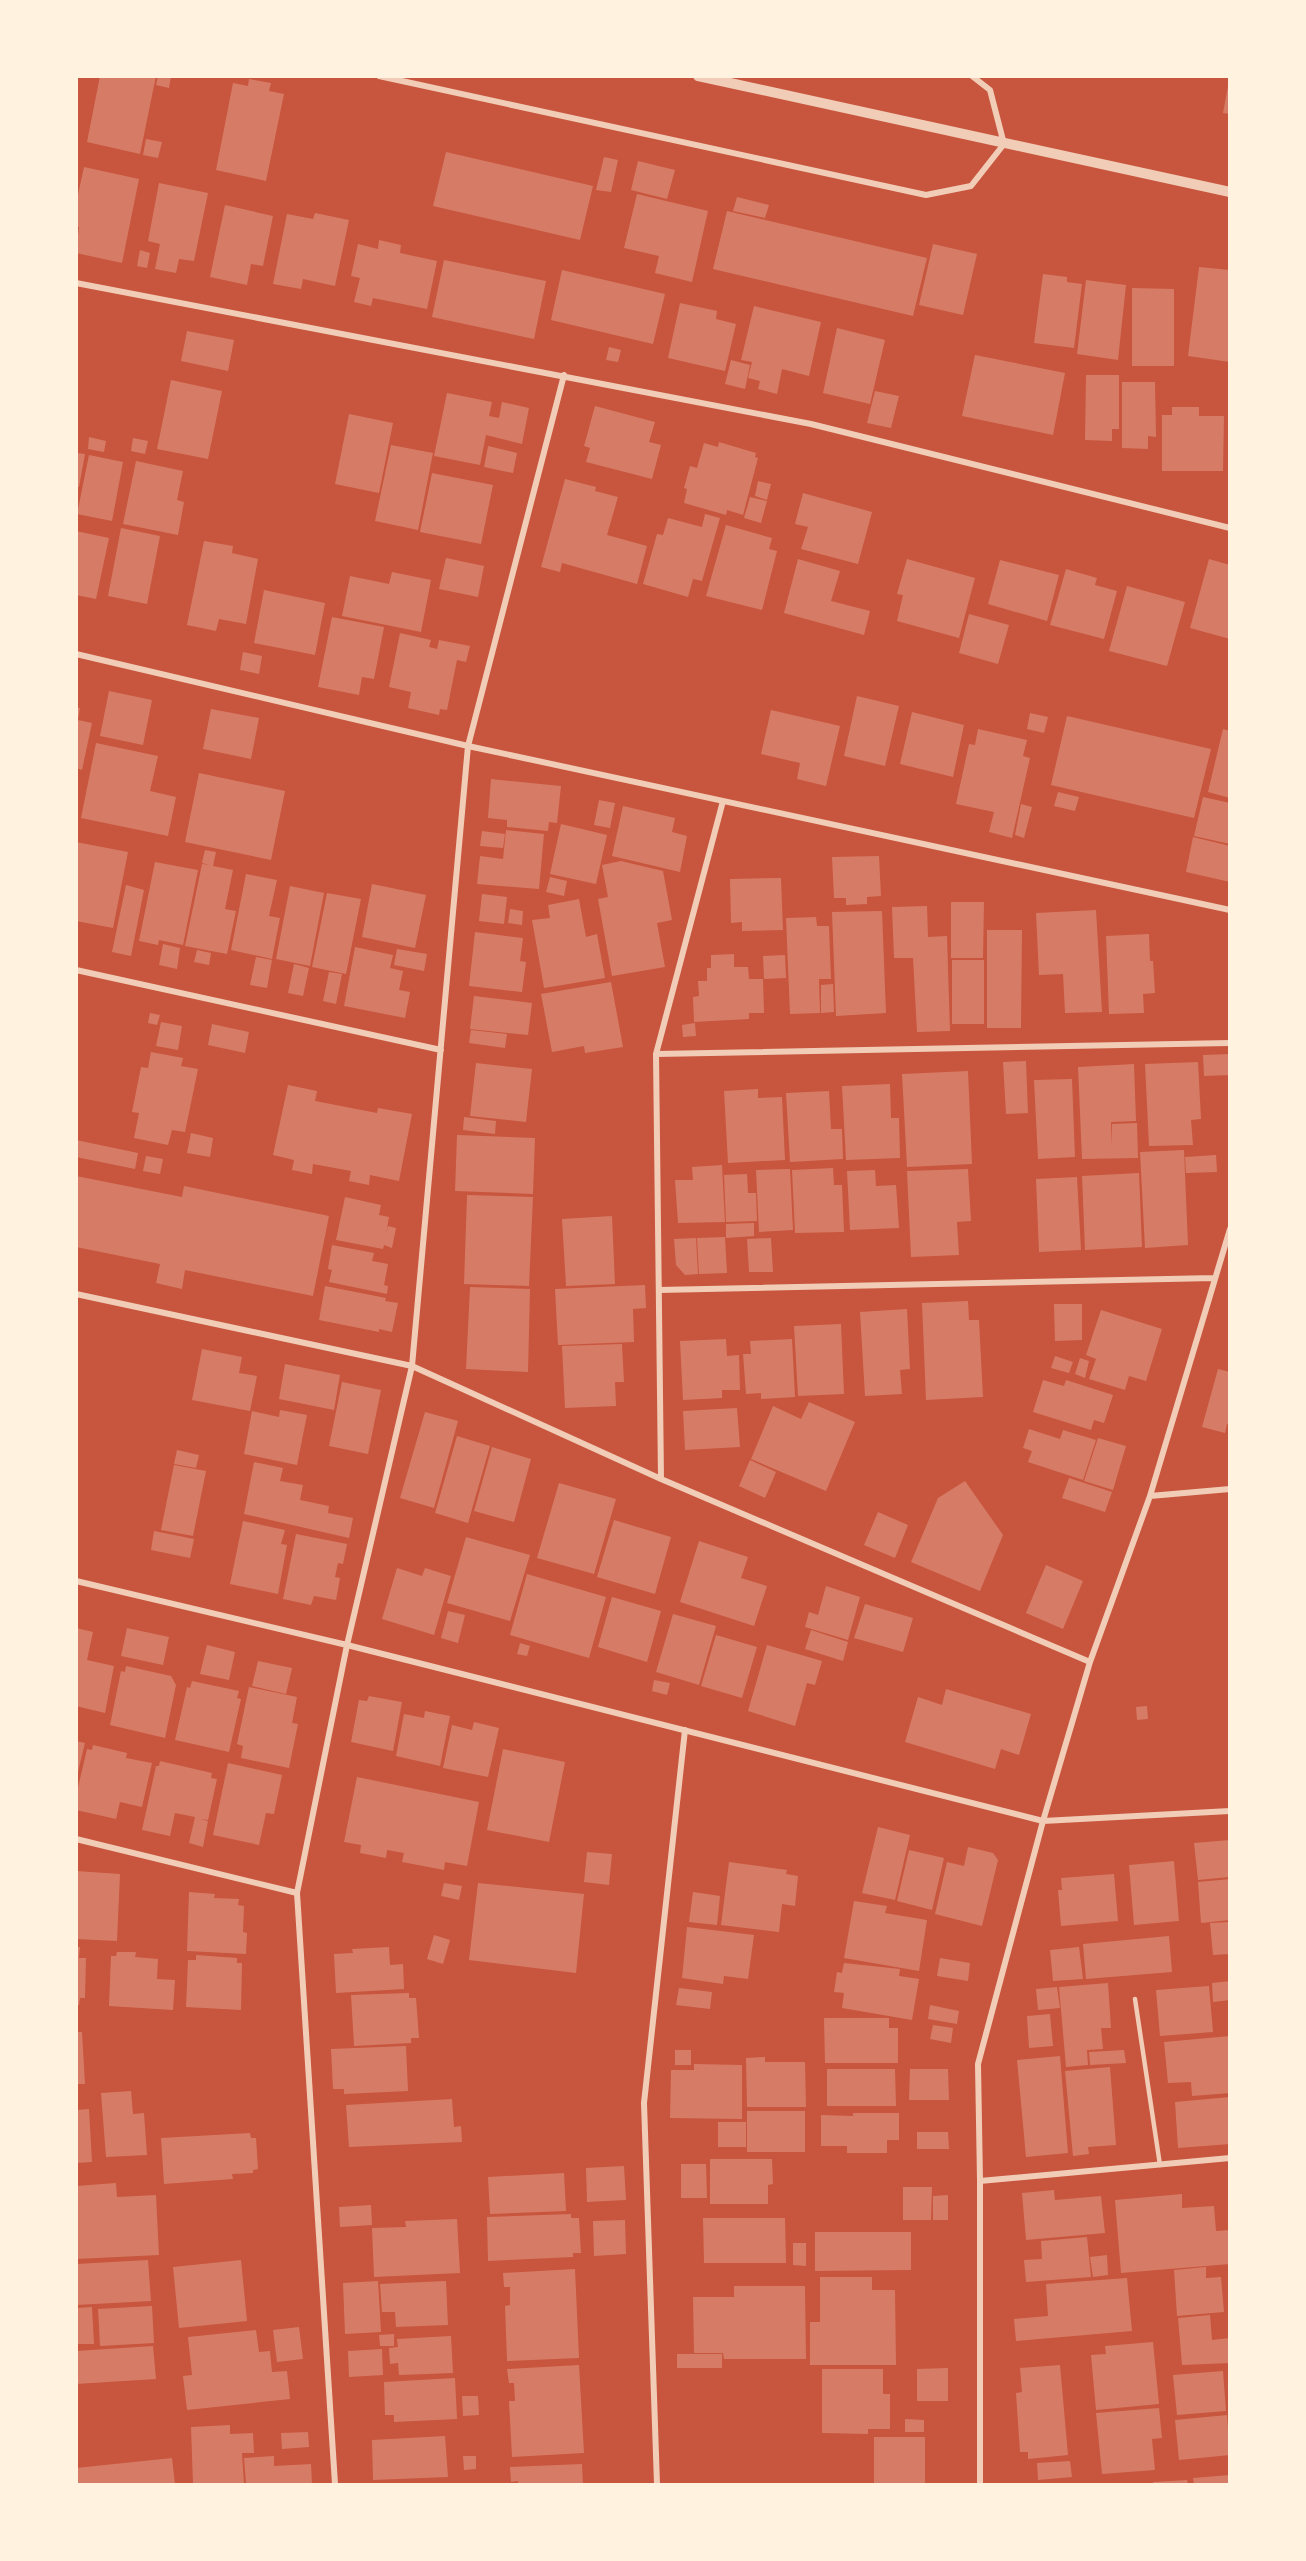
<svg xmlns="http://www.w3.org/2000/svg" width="1306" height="2561" font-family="'Crimson Pro',serif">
<rect width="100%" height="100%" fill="#c8553d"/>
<path fill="#d67c66" d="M100,76H156L140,154L87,142Z
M158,76H171L169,88L156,85Z
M249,79L271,83L269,91L284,94L266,181L216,170L233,83L248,86Z
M1228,86H1230V114L1223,113Z
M146,139L162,142L158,158L143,155Z
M446,152L593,186L580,240L433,206Z
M604,157L618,160L611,192L596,190Z
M638,161L675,170L667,199L631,190Z
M84,167L139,179L122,263L76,253L79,227L76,226V204Z
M159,183L208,193L194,261L179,259L176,273L155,269L160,244L148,241Z
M637,194L708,211L692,282L655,273L659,256L624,248Z
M737,197L769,205L765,218L733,211Z
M225,205L273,216L263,266L251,264L247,285L210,277Z
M727,211L927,258L913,316L713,269Z
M315,213L349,220L335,286L303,279L301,289L273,284L287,214L313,219Z
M379,240L401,245L400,253L437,261L427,309L373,298L371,306L354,302L360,278L351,276L358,244L378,249Z
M933,244L977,254L963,315L919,305Z
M140,250L150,253L147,268L137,266Z
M444,260L546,281L534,339L432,317Z
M1199,267L1230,270V362L1188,356Z
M562,270L665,294L653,344L551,320Z
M1043,274L1067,277V282L1082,284L1074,348L1034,343Z
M1086,280L1126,285L1118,360L1077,354Z
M1132,288L1174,289V366H1132Z
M680,303L717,311L716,319L736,324L725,371L668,358Z
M754,306L821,322L809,376L782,369L777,394L758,389L760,381L748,378L752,362L741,360Z
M837,328L885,340L870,404L823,393Z
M187,331L234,340L228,371L181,361Z
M609,347L621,350L618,362L606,360Z
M975,355L1065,373L1053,435L962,416Z
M731,360L750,365L745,389L725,384Z
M1086,375H1119V429H1112V441L1085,440Z
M171,380L222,391L208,459L157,449Z
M1122,382H1155L1156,437L1148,436V449L1122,448Z
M875,391L899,396L891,428L867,423Z
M447,393L492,402L489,416L499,418L502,402L529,408L522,444L486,435L480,465L434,456Z
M595,406L655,422L649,442L661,445L652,479L586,462L590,448L584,446Z
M1172,407H1199V416H1224L1223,471H1162V415H1172Z
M349,414L393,423L379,493L335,484Z
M89,437L106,441L104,452L88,449Z
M133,438L148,441L145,454L131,451Z
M719,442L756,453L755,457L758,458L743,515L727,510L726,515L684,503L687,489L684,488L690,466L697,468L704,443L718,447Z
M391,445L433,453L418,530L375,521Z
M488,446L517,453L513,473L484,467Z
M76,453L85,454L79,487H76Z
M89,455L123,462L112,521L77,514Z
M136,461L183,471L177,500L184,502L178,535L123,524Z
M432,473L493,485L481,544L420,532Z
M565,479L596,487L595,491L618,497L607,535L647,546L637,584L562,563L560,572L541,567Z
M758,481L771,484L767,500L755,496Z
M803,493L872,512L858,564L801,549L808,527L795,524Z
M750,497L767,501L761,523L744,518Z
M705,514L720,518L702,581L693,579L688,597L643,584L657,534L663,535L668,518L702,527Z
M726,525L772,538L769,549L777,551L762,610L706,596Z
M121,528L160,536L147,604L108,596Z
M76,531L109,538L96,599L76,595Z
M204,541L233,546L232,553L258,559L246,624L219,619L216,631L187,625Z
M446,558L484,566L478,597L439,589Z
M798,559L840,571L831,601L870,611L864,635L784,613Z
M907,559L975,578L959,638L897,621L903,595L897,594Z
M1209,559L1230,565V639L1190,628Z
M1000,560L1059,575L1047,621L988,604Z
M1066,569L1097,578L1095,585L1117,591L1104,639L1050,625Z
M392,572L431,580L421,632L342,616L350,576L389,584Z
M1127,586L1185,602L1167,666L1109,651Z
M264,590L325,603L315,655L254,643Z
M969,614L1009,625L998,664L959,653Z
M332,617L384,627L374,679L362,677L359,695L318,687Z
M400,633L431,640L429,647L437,649L439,640L470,646L466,662L457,660L447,710L440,709L439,715L408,708L411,692L389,687Z
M243,652L262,656L259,674L240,670Z
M109,691L152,700L143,745L100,736Z
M857,696L899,706L885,766L844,756Z
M76,707L80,708L78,720L92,723L82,770L76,768Z
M211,709L259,718L251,759L203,749Z
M771,710L840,726L826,786L797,779L800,763L761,754Z
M912,712L964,725L953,777L900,764Z
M1030,713L1048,717L1044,733L1027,729Z
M1067,716L1211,749L1194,818L1051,785Z
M978,729L1027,740L1023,756L1030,758L1012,838L989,832L994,812L956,804L969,744L975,745Z
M1223,729L1230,731V798L1208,792Z
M96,743L158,756L150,791L176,797L168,836L81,818Z
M199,773L285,791L271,860L185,842Z
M491,779L561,786L557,823L549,822L548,831L507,827V820L488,818Z
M1058,792L1079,797L1075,811L1054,806Z
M1203,797L1230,803V844L1194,836Z
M599,800L615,803L610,828L594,825Z
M1021,804L1032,807L1024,838L1015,835Z
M623,806L675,818L672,832L687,836L680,872L612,856Z
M561,824L607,835L596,884L550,874Z
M506,830L544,834L539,889L477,884L480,856L503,859Z
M482,831L505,834L503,848L480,846Z
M1193,837L1230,846V882L1186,872Z
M76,842L128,852L113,928L76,921Z
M205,850L216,852L213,866L233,870L225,909L236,911L227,954L185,946L202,864L210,865L202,863Z
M879,856L881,896L867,897V904L846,905V898H834L832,857Z
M621,861L663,871L672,920L657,923L665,967L612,976L598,899L608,897L602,865Z
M155,862L198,870L183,945L159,940L158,945L139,941Z
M246,874L277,880L269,916L280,918L272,959L231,950Z
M550,877L567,881L564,896L546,892Z
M781,878L783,930L742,931V922L731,923L730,879Z
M372,884L426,895L415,948L362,937Z
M126,885L144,890L131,956L112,952Z
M290,886L324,893L310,966L276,959Z
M327,893L361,899L346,974L312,967Z
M482,894L507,897L504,924L479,921Z
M579,899L586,937L597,934L605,978L544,988L532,920L550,918L548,905Z
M951,902H984L983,958H951Z
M927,906L928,937L947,936L950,1031L917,1032L913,958H894L892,907Z
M510,909L523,911L522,925L508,923Z
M1096,910L1102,1012L1065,1013L1063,974L1039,975L1036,913Z
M882,911L886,1013L836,1016L832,912Z
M816,917L817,926H829L831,979H819L820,1013L790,1014L786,918Z
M987,930H1022L1021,1028H987Z
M475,932L523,938L520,961L526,962L522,992L469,986Z
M1149,934L1150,961H1153L1155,993L1143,994L1144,1013L1109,1014L1106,936Z
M163,944L180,948L177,969L159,965Z
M355,947L393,955L390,968L403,971L399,990L410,992L405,1018L344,1006Z
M397,949L427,954L424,971L394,965Z
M197,950L211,953L209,965L194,962Z
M734,954V967H748L749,979H763L764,1013H749V1019L694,1022L693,997L699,996L698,981H707V968H711V955Z
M785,955L786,978L764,979L763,956Z
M256,957L272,960L267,988L250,985Z
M952,960H984V1024H952Z
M294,964L309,968L303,996L288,993Z
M329,972L342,974L336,1004L323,1001Z
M611,982L623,1047L585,1053L584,1046L552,1052L541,994Z
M833,984L834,1012L821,1013V985Z
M474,996L532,1003L528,1035L470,1029Z
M150,1013L160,1015L157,1025L148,1023Z
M161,1022L182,1026L178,1050L156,1046Z
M695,1023L696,1036L683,1037L682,1025Z
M212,1024L249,1032L245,1053L208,1045Z
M471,1030L507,1034L505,1048L469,1043Z
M151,1052L183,1058L181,1066L198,1069L185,1132L172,1130L168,1145L134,1138L139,1113L132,1112L141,1067L148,1068Z
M1230,1054V1075L1204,1076L1203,1055Z
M1026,1061L1028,1113L1006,1114L1003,1062Z
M1198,1062L1201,1119L1191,1120L1193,1145L1149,1146L1145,1064Z
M476,1063L532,1069L526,1122L470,1116Z
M1134,1064L1136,1121L1111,1122L1112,1148V1124L1137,1123L1138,1158L1082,1159L1078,1067Z
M968,1071L972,1164L907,1167L902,1074Z
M1072,1079L1075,1157L1038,1159L1034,1080Z
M890,1084L891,1118H899L900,1158L846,1160L842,1086Z
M288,1085L317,1091L315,1101L377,1113L378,1108L412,1114L399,1181L370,1175L369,1185L349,1181L351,1171L313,1164L312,1174L292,1170L294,1160L273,1155Z
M758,1089V1098L782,1097L785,1160L728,1163L724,1091Z
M829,1091L831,1129H842L843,1159L790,1162L786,1093Z
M464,1117L496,1121L495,1134L463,1130Z
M191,1133L213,1138L210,1157L187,1153Z
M457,1135L535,1138L533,1194L455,1191Z
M76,1140L138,1153L135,1169L76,1157Z
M1184,1150L1188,1245L1145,1248L1140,1152Z
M1216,1155L1217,1172L1186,1173L1185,1157Z
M146,1156L163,1159L160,1174L143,1171Z
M722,1165L725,1222L678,1223L675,1180H693L692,1167Z
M833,1168L834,1185H842L844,1232L795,1233L792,1170Z
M790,1169L793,1230L759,1232L756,1170Z
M968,1169L971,1221L957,1222L959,1255L911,1257L907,1171Z
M875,1170L876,1186L896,1185L899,1228L850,1230L847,1171Z
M1139,1173L1142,1247L1085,1250L1082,1176Z
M747,1174L748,1193H756L757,1221L726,1222L724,1175Z
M76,1176L182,1197L184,1186L329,1216L313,1296L185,1270L182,1289L156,1283L160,1264L76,1247Z
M1077,1177L1081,1250L1039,1252L1036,1179Z
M467,1195L533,1197L529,1286L464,1284Z
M345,1197L381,1205L379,1215L389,1217L386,1234L388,1226L396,1228L392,1248L384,1245L383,1249L336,1240Z
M612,1216L615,1284L566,1286L562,1219Z
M754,1223V1236L726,1238V1224Z
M725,1237L727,1273L699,1274L697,1238Z
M696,1238L698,1274L685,1275L676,1265L674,1239Z
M771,1238L773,1272H749L747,1239Z
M332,1245L374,1253L372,1261L388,1264L384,1285L388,1286L387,1294L329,1282L332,1270L328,1269Z
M645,1285L646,1308L633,1309L634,1342L558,1345L555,1289Z
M325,1286L386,1298L385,1301L398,1303L392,1332L379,1329V1332L319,1320Z
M470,1287L530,1289L528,1372L466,1369Z
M968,1301L969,1320H979L983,1397L926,1400L922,1303Z
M1054,1304H1082V1340L1055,1341Z
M907,1309L910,1369L900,1370L902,1394L865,1396L860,1312Z
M1101,1310L1162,1329L1146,1381L1129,1376L1125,1390L1089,1379L1096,1359L1086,1355Z
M841,1324L844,1394L798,1396L794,1326Z
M726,1339L727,1356L739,1355L740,1390H722V1398L683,1400L680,1341Z
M792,1339L795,1397L761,1399V1393L746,1394L743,1354H751L750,1341Z
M622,1344L624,1382H615L616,1406L565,1408L562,1346Z
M202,1349L242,1357L239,1373L257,1376L250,1411L192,1400Z
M1055,1356L1073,1362L1069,1373L1051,1368Z
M1080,1358L1089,1361L1085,1378L1075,1374Z
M285,1364L340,1375L334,1410L279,1399Z
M1218,1369L1230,1372V1424H1227L1225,1433L1202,1427Z
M1043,1380L1064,1386L1066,1380L1113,1395L1104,1423L1094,1420L1091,1430L1033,1412Z
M342,1382L381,1390L368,1454L329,1446Z
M809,1402L855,1422L826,1491L751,1459L773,1406L801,1419Z
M737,1408L740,1447L685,1450L683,1411Z
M280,1410L307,1415L297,1465L244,1454L252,1411L279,1417Z
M425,1412L458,1421L434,1508L400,1498Z
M1029,1429L1060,1439L1063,1430L1096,1440L1083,1480L1028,1462L1032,1451L1023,1448Z
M457,1436L490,1446L468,1523L435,1513Z
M1098,1438L1126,1446L1113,1490L1084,1481Z
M492,1447L531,1459L514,1522L474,1511Z
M177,1450L199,1455L196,1468L174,1464Z
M750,1460L776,1472L765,1498L739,1486Z
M254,1462L283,1468L280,1481L303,1485L300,1500L329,1506L328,1513L353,1518L349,1538L244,1514Z
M174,1465L206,1471L193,1536L161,1530Z
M1069,1478L1112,1492L1105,1512L1062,1498Z
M965,1481L1003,1535L980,1591L911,1562L938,1498Z
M559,1483L616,1499L594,1574L537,1558Z
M878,1512L908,1525L895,1558L864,1545Z
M614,1520L671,1537L655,1594L597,1577Z
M243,1521L285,1530L281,1544L287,1545L278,1594L230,1584Z
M154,1531L194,1539L190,1558L151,1550Z
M296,1534L347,1544L343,1564L338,1563L335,1577L340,1578L336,1600L314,1596L311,1605L283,1599Z
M466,1537L530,1555L510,1621L447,1603Z
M699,1541L748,1557L741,1578L767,1586L754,1626L680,1602Z
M1046,1565L1083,1581L1063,1629L1026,1613Z
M397,1568L422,1576L425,1568L451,1576L434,1635L382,1619Z
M527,1574L606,1597L589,1658L510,1635Z
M826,1586L860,1597L848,1640L805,1627L809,1612L818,1615Z
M612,1597L661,1611L647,1662L598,1647Z
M865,1604L913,1618L903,1652L854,1638Z
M448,1611L465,1615L458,1643L441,1638Z
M673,1614L716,1626L699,1685L656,1672Z
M76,1628L93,1632L87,1660L114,1666L105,1713L76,1706Z
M127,1628L169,1637L163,1665L121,1656Z
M811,1630L848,1642L843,1661L805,1649Z
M716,1635L757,1647L742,1698L701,1686Z
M520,1643L530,1646L527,1656L517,1654Z
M207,1645L235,1652L229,1680L200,1674Z
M767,1645L822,1661L815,1685L807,1683L795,1726L748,1711Z
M258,1661L292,1668L286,1694L252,1686Z
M126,1666L171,1676L176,1685L165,1738L110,1725L121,1671L125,1672Z
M654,1680L670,1683L667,1695L652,1691Z
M192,1681L239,1691L237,1698L241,1699L229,1752L175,1740L187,1687L190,1688Z
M249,1687L297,1697L292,1723L298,1724L289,1768L241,1758L243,1746L237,1744Z
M946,1689L1031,1714L1019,1755L1001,1749L995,1769L905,1742L918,1697L942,1705Z
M369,1696L402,1702L393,1751L351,1742L359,1700L367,1701Z
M1147,1706L1148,1719L1137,1720L1136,1707Z
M425,1711L450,1716L440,1766L396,1756L404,1714L424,1718Z
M474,1722L499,1728L488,1777L443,1768L452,1725L472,1730Z
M76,1741L85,1743L77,1776H76Z
M93,1745L127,1753L126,1758L152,1763L142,1807L120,1802L116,1819L76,1810V1796L87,1749L92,1750Z
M503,1749L565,1762L549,1842L487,1830Z
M160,1761L212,1773L211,1778L217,1779L208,1820L200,1819L208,1821L203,1847L189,1843L195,1817L175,1813L170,1836L142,1830L156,1766H159Z
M228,1763L282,1775L274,1814L266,1813L259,1845L213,1835Z
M357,1777L479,1802L467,1866L445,1862L444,1870L402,1862L404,1853L387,1850L386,1858L360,1853L361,1845L344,1842Z
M878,1827L910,1835L895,1900L862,1893Z
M1230,1840V1877L1198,1880L1194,1843Z
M968,1847L993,1853L998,1860L982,1926L935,1914L947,1862L964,1866Z
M909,1850L944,1858L932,1910L897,1901Z
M587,1852L612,1854L609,1885L584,1882Z
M1174,1861L1179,1921L1134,1925L1129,1865Z
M729,1862L787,1870L786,1874L798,1876L795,1906L782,1904L779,1932L721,1925Z
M76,1871L120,1874L117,1941L76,1939Z
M1114,1874L1118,1921L1061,1926L1058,1890H1062L1061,1878Z
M1230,1879V1920L1201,1923L1198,1882Z
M444,1883L462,1886L459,1900L441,1896Z
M478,1883L584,1894L576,1973L469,1960Z
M189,1892L215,1894L214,1898L239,1899L238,1905L244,1906L243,1932L247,1933L246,1954L187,1951Z
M693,1892L720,1896L717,1925L689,1922Z
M854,1901L887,1906L885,1913L927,1920L919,1971L844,1958Z
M1230,1922V1954L1213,1955L1210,1923Z
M687,1927L754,1935L748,1979L724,1976L723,1984L682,1978Z
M434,1935L450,1940L443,1964L427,1959Z
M1169,1936L1172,1972L1086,1979L1083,1944Z
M76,1947H80L79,1958H86L85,1998H80L79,2005H76Z
M389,1947L390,1965L403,1964L404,1989L336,1993L334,1954L353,1953L352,1949Z
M1079,1947L1083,1979L1053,1981L1050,1950Z
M117,1952H136L135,1957L158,1959L157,1979L175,1980L173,2010L109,2006L111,1956H116Z
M196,1955L237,1958V1963H242L241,2010L186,2007L188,1960H196Z
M940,1958L970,1963L968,1981L937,1976Z
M844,1963L900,1969L899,1976L919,1979L912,2020L842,2008L844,1993L834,1992L837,1972L842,1973Z
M1230,1981V2000L1213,2002L1212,1983Z
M1108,1983L1111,2028H1101L1103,2049L1087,2050L1088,2065L1066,2067L1059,1987Z
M1209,1986L1213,2032L1160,2036L1156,1990Z
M1057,1987L1060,2008L1038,2010L1036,1989Z
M679,1988L712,1992L710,2009L676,2005Z
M409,1993V1998H416L419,2038H411V2043L354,2046L351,1995Z
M930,2005L959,2011L957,2024L928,2019Z
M1050,2014L1053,2046L1029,2048L1027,2016Z
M824,2018H889V2028H898V2063H825Z
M933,2025L953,2028L951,2043L930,2039Z
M76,2032H82L85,2084H76Z
M1230,2036V2093L1192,2096L1191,2082L1168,2083L1164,2042Z
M406,2046L408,2091L344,2094V2089H333L331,2049Z
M675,2050H691V2065H675Z
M1124,2050L1126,2063L1090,2065L1089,2052Z
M1060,2056L1068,2153L1026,2157L1017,2060Z
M765,2057V2062H805L806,2107H747L746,2058Z
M694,2064L742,2065V2119L670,2118L671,2070H694Z
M1110,2067L1116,2145L1088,2147L1089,2154L1073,2156L1065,2071Z
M827,2069H895L896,2106H827Z
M910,2069H948L949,2100H909Z
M131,2091L133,2114L144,2113L147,2155L106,2157L101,2093Z
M1230,2097V2144L1178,2148L1175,2102Z
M452,2099L454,2127L461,2126L462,2142L349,2147L346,2105Z
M89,2109L92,2162L76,2163V2110Z
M747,2111H805V2152H747Z
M853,2113H899V2140H887V2153H847V2146H821V2115L853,2116Z
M718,2122H746V2147H718Z
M917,2132H948L949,2149H917Z
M250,2133L251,2138H256L258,2169L253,2170V2173L232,2174L233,2179L164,2184L161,2138Z
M710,2159H772L773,2184L768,2185V2204H710Z
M681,2164H706L707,2198H681Z
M624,2166L626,2200L587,2202L586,2168Z
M564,2173L566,2211L490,2214L488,2177Z
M116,2183L117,2197L156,2195L159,2255L76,2259V2186Z
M903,2187H932L931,2220H903Z
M1054,2190L1055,2200L1101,2196L1105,2233L1026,2240L1022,2193Z
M1182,2194V2208L1214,2206L1216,2231L1230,2230V2264L1121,2273L1115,2200Z
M948,2195V2220H933V2196Z
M371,2205L372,2225L340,2227L339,2207Z
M571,2214V2218H579L581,2253H573V2257L488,2261L487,2217Z
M703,2218H785L786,2263H704Z
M457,2219L460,2273L374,2277L372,2228L406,2227L405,2221Z
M625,2220L626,2254L594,2256L593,2221Z
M815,2232H911V2270L815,2271Z
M1087,2237L1091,2277L1026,2282L1024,2260L1042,2259L1041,2241Z
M793,2243H806V2266L793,2265Z
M1107,2255L1108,2275L1093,2277L1090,2257Z
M148,2260L151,2301L76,2305V2264Z
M241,2260L247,2321L179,2328L173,2267Z
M1206,2267V2278L1221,2277L1224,2312L1177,2316L1174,2270Z
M575,2269L579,2358L507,2361L505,2306L510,2305V2287H504L503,2273Z
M820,2277H872V2290H895L896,2365H810V2322H820Z
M1127,2278L1132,2331L1016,2341L1014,2319L1048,2316L1046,2284Z
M378,2281L381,2332L345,2334L343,2283Z
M446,2281L448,2325L396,2327L395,2312H382L380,2284Z
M734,2286H805L806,2359H724L723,2353H694L693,2297H734Z
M152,2306L154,2343L100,2346L98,2309Z
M92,2307L94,2344H76V2308Z
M1210,2315L1212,2340L1230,2338V2363L1182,2365L1178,2318Z
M299,2327L303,2359L277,2362L273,2330Z
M256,2330L259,2352L270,2351L272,2372L287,2371L290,2399L187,2410L183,2376L192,2375L188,2337Z
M394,2334V2346H380L379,2335Z
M451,2336L453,2373L399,2375L398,2363L390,2364L389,2348L398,2347L397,2339Z
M1153,2342L1159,2404L1096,2410L1091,2355L1106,2354L1105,2346Z
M153,2346L156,2379L76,2384V2351Z
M382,2349L383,2375L349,2377L348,2351Z
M677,2354H722V2368H677Z
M579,2365L584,2453L512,2457L509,2401H515L514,2383H509L507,2369Z
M1060,2365L1068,2455L1028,2459V2452H1020L1016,2393L1022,2392L1020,2368Z
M948,2368V2401H917V2369Z
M822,2369H883V2394H890V2429H868V2434L822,2433Z
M1223,2371L1226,2411L1177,2415L1173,2375Z
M455,2378L457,2419L394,2422V2415H385L384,2382Z
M462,2396H478L479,2415L463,2416Z
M1159,2408L1162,2438L1152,2439L1155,2470L1102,2474L1096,2413Z
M1227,2415L1230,2455L1179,2460L1175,2420Z
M905,2419L924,2420V2432H905Z
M230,2425V2434L253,2433L254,2453H242L244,2484H193L191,2427Z
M308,2432L309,2447L282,2449L281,2433Z
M445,2436L448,2477L373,2480L372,2440Z
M874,2437H925V2484H874Z
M274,2456V2466L311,2464L312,2484H246L244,2458Z
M463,2456H476V2469L464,2470Z
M172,2458L175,2484H76V2468Z
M1070,2461L1072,2477L1038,2480L1037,2463Z
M582,2464L583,2484H518V2481L511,2482L510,2467Z
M1230,2475V2484H1194L1193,2478Z
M1187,2480L1188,2484H1153V2482Z"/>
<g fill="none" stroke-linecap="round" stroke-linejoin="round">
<path stroke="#f1ccb7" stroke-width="4.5" d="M1135,1999L1160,2165"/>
<path stroke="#f1ccb7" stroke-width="6" d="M379,76L926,195L971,186L1004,144L990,90L972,76
M76,283L811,424L1230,528
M76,654L468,746L1230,910
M76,970L441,1050
M656,1054L1230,1043
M659,1290L1214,1278
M76,1294L412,1366L661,1479L1090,1662
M661,1479L656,1054L723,801
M1150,1496L1230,1489
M76,1581L347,1645L1043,1821L1230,1811
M76,1839L297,1893
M980,2181L1230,2158
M335,2484L297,1893L347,1645L412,1366L468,746L564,375
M657,2484L644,2103L685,1730
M980,2484V2181L978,2064L1043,1821L1090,1662L1150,1496L1230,1229"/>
<path stroke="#f1ccb7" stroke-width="10" d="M698,76L1230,192"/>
</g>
<rect width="1306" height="2561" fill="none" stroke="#fff3e0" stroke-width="156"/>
</svg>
